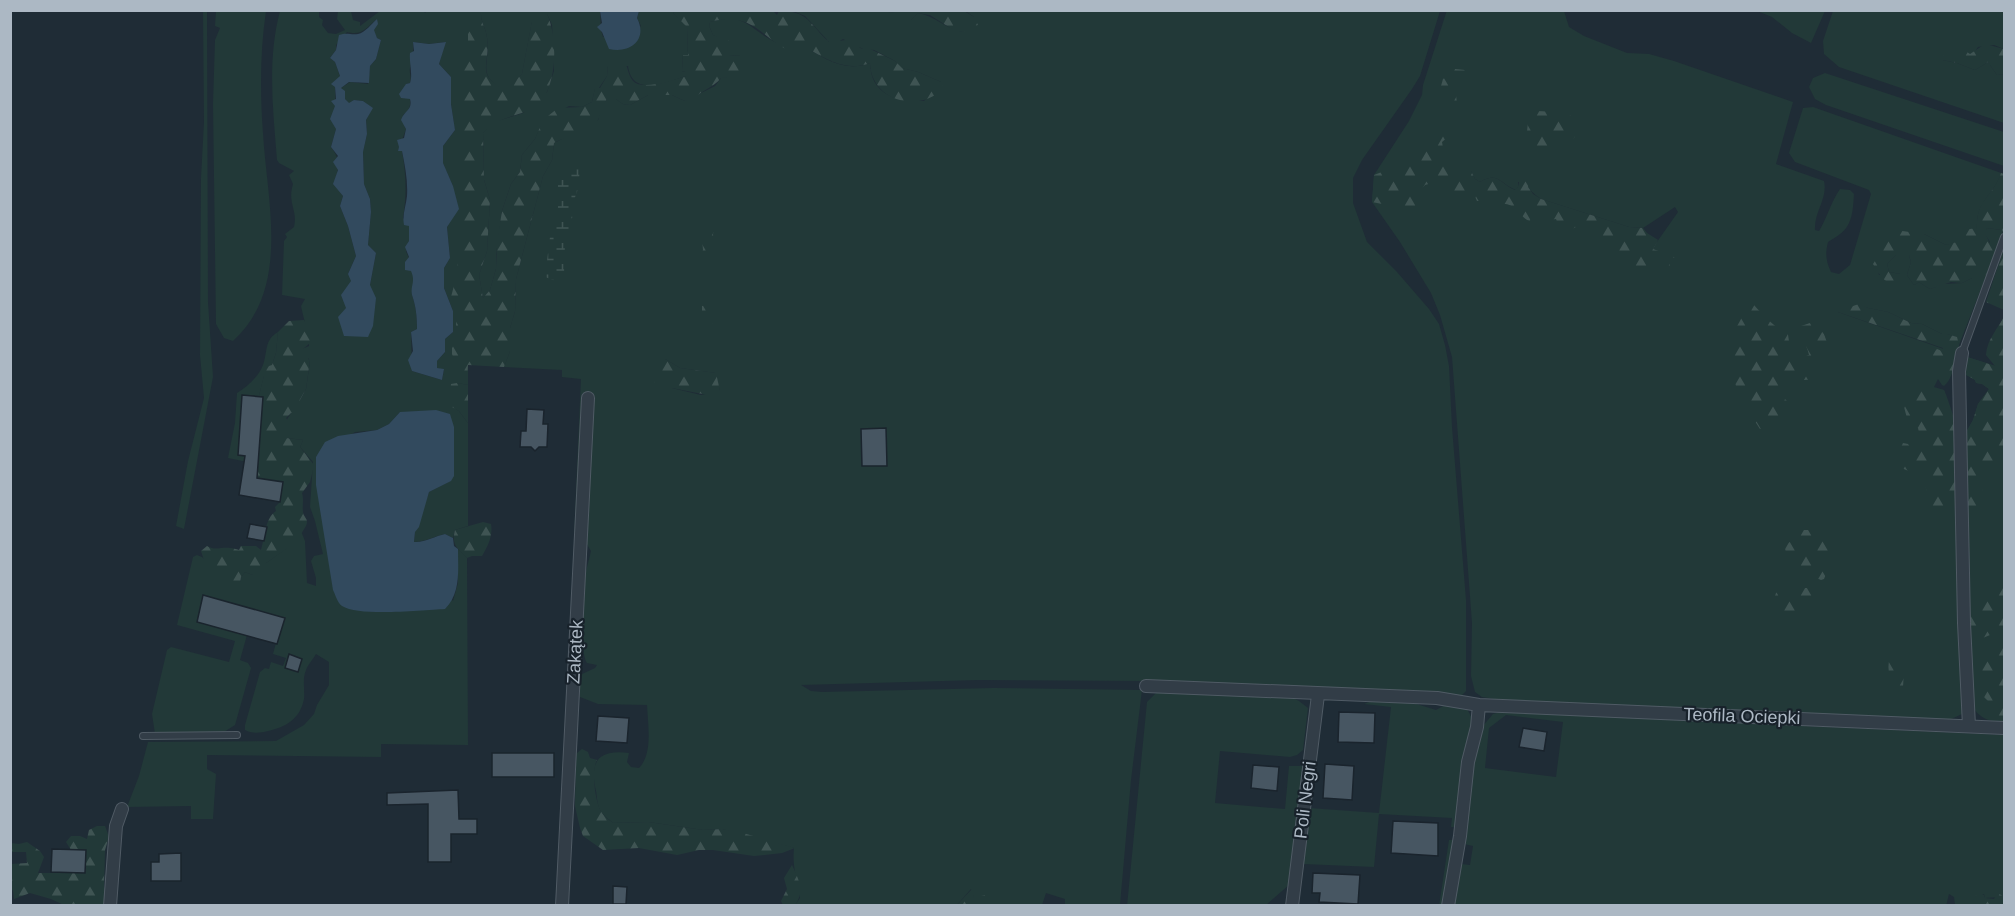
<svg xmlns="http://www.w3.org/2000/svg" width="2015" height="916" font-family="Arial,sans-serif">
<defs>
<pattern id="forest-firs" width="22" height="20" patternUnits="userSpaceOnUse" patternTransform="scale(1.5)"><rect width="22" height="20" fill="#223938"/><path d="M5 1l3.5 6h-7zM16 11l3.5 6h-7z" fill="#3f5453"/></pattern>
<pattern id="wetland-marsh" width="20" height="14" patternUnits="userSpaceOnUse" patternTransform="scale(1.5)"><rect width="20" height="14" fill="#223938"/><path d="M1 5h8M5 5V1M11 12h8M15 12V8" fill="none" stroke="#3f5453"/></pattern>
</defs>
<rect width="100%" height="100%" fill="#1f2c36"/>
<path fill="#223938" fill-rule="evenodd" d="M964,10L1440,11L1420,76L1412,89L1362,160L1353,178V203L1367,242L1397,272L1429,309L1439,324L1445,345L1449,366L1452,427L1466,600V691L1460,697L1146,681L978,680L801,685L811,691L822,692L994,688L1142,690L1131,780L1120,905H1065V899L1046,893L1042,905H987L974,899L971,889L957,905H795L800,898C797,880 792,866 794,848L722,829L703,830L648,822L613,823C609,819 602,815 600,810C597,804 597,797 596,791C589,762 598,749 629,753L627,762L631,767L639,768C653,754 648,725 647,705L598,704L580,697V675L595,668L597,665L587,663C580,651 582,608 582,593C583,579 588,565 591,551L585,541L574,537L581,379L562,377V370L504,367L510,351V328L515,311L516,279L543,176L552,160L554,143L598,120L601,108L607,99H616L623,104L630,105L648,95H672L685,101L715,86L721,78L728,77L740,56L729,55C728,47 721,38 713,35L709,26L710,22C745,12 747,27 773,41C783,47 798,47 809,50C815,52 820,56 826,59C841,66 854,69 870,63C871,95 897,102 924,101L941,82L918,72L901,68L895,61L874,50L863,49L843,39L837,43L829,42L805,16L793,11H881L896,13L911,20L918,13C935,16 946,29 963,32L974,17ZM665,359L680,368L715,373L720,391L701,395L672,388Z
M1447,10L1564,11L1569,27L1584,36L1627,53L1649,54L1674,61L1793,102L1776,164L1824,181C1828,199 1814,211 1815,230L1819,231C1827,218 1831,202 1840,189L1850,190L1854,194C1853,208 1853,225 1840,234C1837,237 1832,239 1828,242C1825,254 1826,261 1831,272L1839,274L1850,265L1871,194L1869,190L1795,162L1789,153L1803,108L1813,107L2004,174H2001C1993,196 1976,201 1977,228L1957,243L1946,245L1924,234L1877,258L1879,275L1900,274L1889,272L1887,264L1896,255H1909L1911,262L1907,275L1914,285L1919,282L1930,289L1943,284L1962,283L1972,278L1990,242L1984,233L1987,228L2002,230L2003,233L1959,345L1956,337L1947,334H1942L1922,324L1911,323L1888,312L1868,308L1859,305L1838,312L1958,354L1959,364C1950,371 1952,380 1944,386L1942,385L1938,379L1934,387L1944,390L1950,411L1956,423L1962,714L1947,721L1501,700L1482,697L1475,692L1471,676L1472,623L1452,357L1440,315L1431,293L1400,242L1372,202L1374,175L1409,121L1422,95L1423,85ZM1471,171L1475,179L1480,182C1498,171 1500,184 1516,190L1518,187V182C1530,187 1531,193 1541,199L1629,227L1643,228L1675,207L1678,212L1652,249L1466,185Z
M203,11H207L208,302L213,377L184,529L176,526L188,461L204,398L200,355L201,178L204,122Z
M216,11H266C260,51 260,93 263,133C267,202 291,288 233,341L224,338L216,324L213,104L215,40L220,28L215,26Z
M280,11H319V17L323,20L322,25L328,33L336,34L345,30L337,19L338,11H351L353,20L360,22V26L380,11H424L425,13L427,11H468V385L457,383L453,407L459,411L468,423V526L455,530L453,538L445,534C435,536 425,542 414,542L415,532L429,492L450,481L400,412L389,424L377,430L355,432L316,457L453,601L458,583V549L467,558L468,745L381,744V757L207,755V769L216,774L213,819H191V806L127,807L139,776L148,742L276,741L304,725L314,714L317,705L329,685V662L316,654C313,659 308,665 306,670C302,680 305,689 304,699C300,719 286,727 268,731C260,733 252,734 245,730V725L260,672L265,668L269,669L271,662L283,666L286,658L273,654L276,643L247,635L240,660L248,663L251,668L235,725L224,732L155,734L152,714L167,650L171,647L229,662L235,641L177,625L193,557L197,555L202,557L221,575L240,582L241,577L245,572L253,575L266,563L288,547L301,531L305,541L307,583L316,586V578L311,561L314,556L323,554L315,521L310,507L313,462L300,447L303,440L286,438L283,426L291,413H300V400L306,389L310,361L302,349L309,346C308,330 304,321 301,306L305,299L282,295L284,241L287,237L285,234L294,227C298,209 287,204 293,184L289,175L294,171L279,163L277,160C273,109 267,60 280,11ZM377,19L373,30L377,38L381,40L376,59L370,66L368,84L350,82L341,88L345,99L349,104L354,100L363,101L372,108L366,120L367,134L363,151L364,184L370,199L371,212L368,245L376,253L370,285L348,274L356,256L348,226L340,206L343,196L334,184C339,168 341,160 331,147L336,129L335,87L340,76L335,62L330,58L336,50V45L347,32C362,36 366,28 377,19ZM413,42L429,44L445,42L439,64L451,77V104L455,130L443,146V164L453,186L447,227L450,258L444,268V288L453,311V332L445,339V352L437,361V368L444,370L442,380L412,371L411,332L417,329C417,316 416,307 412,295C411,290 414,285 414,280C414,276 409,255 406,252L409,241V225L403,218C407,194 406,174 402,151H398L406,129L403,115C415,106 409,97 406,84L410,83C412,77 409,74 410,68C412,59 414,51 413,42Z
M481,11H600L601,30L603,37L641,26L637,18L639,11H676L673,13L687,26L688,56L683,55L682,71L686,72V76C665,83 632,97 628,66H608L607,76L599,88L595,89L592,102L582,107L569,106L544,120L535,139L522,155L520,172L511,184L502,211L496,255V269L490,290L483,298L479,275L487,251L490,200L484,180L483,133L491,123L523,113L547,92L554,71L552,25L547,14L532,22L522,74L505,91C475,74 491,64 487,38C486,27 480,23 481,11Z
M1757,11H1825L1811,43L1792,33L1772,17Z
M1833,11H2004V49L1994,45L1978,47L1974,53L1943,60L1957,63L1975,70L1988,62L1997,75L2004,74V123L1839,67L1824,54L1823,41Z
M1825,73L2004,132V166L1826,105L1815,99L1809,87L1813,78Z
M278,332L276,353L272,365L264,376L259,396L242,395L238,455L259,457L257,464L228,458L235,423L237,393C247,387 259,376 263,365C268,351 264,340 278,332Z
M2004,342V722C1988,722 1978,718 1970,702L1965,434L1973,420L1978,404L1989,389L1982,384L1976,383L1975,380L1963,373L1964,356L1996,366Z
M1159,690L1291,697L1299,701L1308,708L1303,750L1297,755L1290,757L1220,751L1215,803L1285,809L1289,766H1302V790L1290,884L1266,905L1127,906L1147,702Z
M1369,702H1410L1436,710L1445,705L1466,707L1473,720L1466,745L1457,827H1451L1452,818L1379,814L1374,867L1303,864L1309,808L1379,813L1391,707L1364,704Z
M1500,712L2004,735V897L1985,898L1984,894L1975,897H1969L1961,906L1955,905L1954,897L1949,894L1946,906H1454L1461,864L1470,865L1473,846L1464,844L1472,770L1482,727L1493,714ZM1506,715L1563,722L1556,777L1485,768L1489,728Z
M1449,840H1455L1445,905L1439,906Z"/>
<path fill="url(#forest-firs)" d="M772,10L777,15L779,11C809,11 809,24 829,42C841,43 852,34 860,48L863,49L866,47L895,61L902,68L918,72L941,82L944,88C919,114 871,101 870,63C849,71 831,62 812,51C791,62 769,35 753,26C739,18 725,18 710,22L709,26L713,35C722,39 729,37 734,47L729,50V55L740,56L744,59V67L741,77L721,78C713,88 701,90 693,100L685,101L672,95H648L630,105L623,104L616,99H607C602,107 599,121 594,126C587,133 565,136 554,143L552,160L543,176L516,279L515,311L510,328V351L504,367L468,365L467,379L457,368L452,354V343L457,334L456,326L457,307L451,297L457,274L460,230L457,220L459,209L456,188L461,171L457,166L461,162L465,139L455,130L454,124L463,117L459,111L464,103L463,92L465,88L461,84L460,75L466,62L462,60L464,55L468,53V11H481C480,23 486,27 487,38C491,64 474,74 505,90L522,74L532,21L539,16L547,14C558,37 558,90 536,106C518,118 499,115 483,133L484,180L490,200L487,251L479,275L483,298L490,290L496,269L497,242L502,211L511,184L520,172L522,155L535,139L543,120L558,108L582,107L592,102L595,88H600L607,76L608,66L618,58L625,62C628,68 628,75 633,81C642,91 674,80 686,76V72L682,71L683,55H688L687,27L673,13L676,11Z
M881,11H964L974,17L978,25L963,32L955,31L930,15L918,13L911,20H907L895,13Z
M1985,44L2004,49V74L1997,75L1988,62L1975,70L1957,63L1943,60L1944,50L1958,46L1970,54Z
M1455,69L1465,70L1456,95L1459,121L1454,117L1452,98L1441,96L1439,93L1443,79L1448,76L1451,70Z
M1537,111L1557,112L1575,117L1578,130L1574,138L1556,151L1536,150L1526,141L1528,122Z
M1433,129L1444,131L1449,136L1442,142L1443,148L1438,154L1437,160L1453,173L1460,167L1471,171L1475,179L1480,182C1498,171 1500,184 1515,190L1518,187L1521,173L1531,175L1528,187L1533,194L1541,199L1629,227L1643,228L1647,233L1658,240L1653,249L1675,257L1668,260L1670,266L1656,265L1645,271L1618,262V244L1616,240C1608,238 1601,244 1592,242L1594,235L1580,231L1576,227L1567,232L1564,228V224H1558L1556,219L1542,221L1531,216L1530,221C1519,218 1516,202 1501,204L1499,208H1496L1489,199L1485,198L1481,201H1477L1473,192L1469,195L1445,192L1432,183L1425,185L1420,190L1423,197L1421,202L1426,206L1402,208L1372,202L1374,175L1405,163L1414,154L1419,145L1428,140Z
M2001,173L2004,174V234L2002,230L1987,228L1985,233L1993,250L1988,272L1981,279L1972,278L1962,283L1951,282L1930,289L1919,282L1914,285L1907,275L1911,262L1909,255H1896L1887,264L1889,272L1900,274L1904,279C1891,293 1879,275 1873,264L1877,258C1874,244 1886,238 1895,230L1924,234L1946,245L1957,242L1963,230L1977,228C1976,199 1993,197 2001,173Z
M712,220L715,223L713,234L715,256L703,260L701,255L703,250L701,227Z
M2004,248V310L1986,302Z
M1751,301C1753,305 1773,325 1777,327C1778,327 1786,328 1787,328L1790,348L1797,359L1809,355C1807,344 1800,338 1798,327L1813,322L1824,334L1831,354L1819,363L1815,371L1819,379L1788,381L1779,385L1778,392L1789,403V410L1774,424L1760,429L1743,403L1730,371V339Z
M716,304L717,310L712,324L702,325V306Z
M1859,304L1868,308L1888,312L1911,323L1922,324L1942,334H1947L1957,337L1959,345V364L1951,374L1937,371L1935,369L1939,363L1933,357V352L1937,349L1942,351L1943,348L1838,312L1842,306L1850,307Z
M2004,316V419L1999,420L1996,428L1999,432L2004,433V458L1982,472C1980,483 1985,496 1980,505L1965,509V434L1973,420L1978,404L1989,389L1982,384L1976,383L1975,380L1963,373L1964,356L1995,366L1986,355C1987,339 1998,329 2004,316Z
M304,320L311,334V342L303,349L305,352L309,353L308,359L310,360L306,389L300,400V413H291L286,418L289,422L284,426L288,428L286,438L303,440L300,447L314,465L310,482L302,493C304,500 302,506 303,512C303,516 307,518 307,522C307,527 300,533 299,540L266,563L262,575H253L245,572L241,577L240,583C228,579 202,573 196,564L204,560L201,551L207,546C215,551 221,547 230,548C233,548 236,549 239,550L241,546H256L261,550C265,537 265,518 276,511L275,507L280,502L283,482L254,477L258,459L263,397L259,396C261,387 264,376 266,367L272,365L276,353L278,332L289,321Z
M665,359L680,368L716,373L720,391L718,397L672,388L654,382L656,368Z
M457,383L468,385V423L459,411L450,406L453,400L450,393L451,384Z
M1914,384L1944,390C1947,396 1955,421 1956,425C1958,446 1957,516 1943,529L1933,517C1934,506 1925,479 1915,474C1906,469 1901,470 1895,461L1903,443L1908,444L1915,455L1921,442L1918,428L1909,426L1902,399Z
M483,522L491,524C493,536 488,546 482,556H472L467,558C458,549 451,545 455,530Z
M1800,530H1816L1835,537C1837,547 1837,552 1830,560H1822L1820,565L1828,569L1824,579L1821,580C1806,572 1783,563 1785,543H1788L1797,538V533Z
M2004,585V717L1994,716L1990,703L1984,697C1984,684 1979,669 1985,657C1989,651 1995,650 1998,643L1996,635H1990L1973,642L1967,637L1968,612L1991,590Z
M1783,588H1818L1821,589L1824,595L1813,608L1800,607L1794,612L1780,614L1774,599L1776,593Z
M1889,661L1904,670L1903,687L1915,705L1911,707C1896,697 1886,679 1889,661Z
M582,749L588,752L590,758L597,760C591,770 595,804 602,813C604,816 609,820 613,823L648,822L703,830L722,829L743,833L795,848L782,853L754,856L713,850H699L677,855L639,848L603,850L583,836L580,828L575,806L576,754Z
M97,826H105L109,837L105,850L104,887L110,893L109,901L104,905H64L51,899L30,893L14,899L13,890L11,891V864L27,863L26,852H11L10,843L19,844L27,842L40,851L44,857L38,873H85L86,850H71L66,842L71,836H80L87,839L89,830Z
M792,865C799,880 805,891 795,905H783L781,901L787,889L784,878Z
M972,889L974,898L985,895V904L987,905H957Z
M1978,893L1984,895L1985,898L1994,899L1998,893L2004,897V905H1961L1966,897H1975Z"/>
<path fill="url(#wetland-marsh)" d="M580,168L578,189L574,200L572,219L565,242L564,273L556,281L545,277L550,237L558,220V181L562,173Z"/>
<path fill="#324a5e" d="M600,11H639L637,18C648,39 631,54 609,49L602,32L597,27L602,23Z
M377,19L378,24L374,30L377,38L381,40L376,59L370,66L369,83L349,82L341,88L345,91V99L349,103L354,100L363,101L373,108L366,120L367,134L363,152L364,184L370,199L371,212L368,245L376,253L370,285L376,298L373,326L368,337L344,336L338,317L346,308L341,295L351,281L348,274L356,256L348,226L340,206L343,196L333,184L338,170L333,162L338,156L331,147L336,129L330,119L335,106L331,101L336,99L335,87L331,84L340,76L335,62L330,58L336,50L339,35C347,32 350,35 358,34C365,33 372,23 377,19Z
M413,42L429,44L446,42L439,64L451,77V104L455,130L443,146V163L453,186L459,209L447,227L450,258L444,268V288L453,311V332L445,339V352L437,361V368L444,369L442,380L412,371L408,360L413,351L411,332L417,329C417,316 416,307 412,295C410,286 416,282 411,271L405,270V262L409,257L405,247L409,241V226L404,225C402,215 406,206 407,196C408,181 405,166 402,151H398L399,147L397,140L404,138L406,129L401,120C404,111 413,110 410,99L401,98L399,94L406,84L410,83C413,74 409,63 410,53L414,51Z
M436,410L450,414L454,427V476L451,481L429,492L419,527L415,532L414,542C424,543 435,536 445,534L453,538L454,546L458,549C458,570 461,593 445,609C423,610 359,617 342,606C337,602 336,596 333,590L316,485V457L325,442L338,436L377,430L389,424L400,412Z"/>
<path fill="#475662" stroke="#1a242d" stroke-width="1.5" d="M242,395L263,397L257,478L283,482L280,502L239,495L245,456L238,455Z
M527,409L544,410L543,424H548L547,447H539L535,451L531,447H520L521,431H526Z
M886,428L887,466H862L861,429Z
M250,524L267,527L264,541L247,538Z
M203,595L285,618L277,644L197,622Z
M289,654L302,659L298,672L285,668Z
M1339,712L1375,713L1374,743L1338,742Z
M598,716L629,718L627,743L596,741Z
M1523,728L1547,732L1544,751L1519,747Z
M492,753H554V777H492Z
M1325,764L1354,766L1352,800L1323,798Z
M1253,765L1279,767L1277,791L1251,788Z
M458,790L459,819H477V834H451V862H428V804L387,805V793Z
M1393,821L1438,823V856L1391,853Z
M52,849L86,850L85,873L51,872Z
M181,853V881H151V862H159V854Z
M1313,873L1360,875L1358,904L1319,902L1320,893H1312Z
M613,886L627,887L626,904H613Z"/>
<g fill="none" stroke-linecap="round" stroke-linejoin="round">
<g stroke="#505b65" stroke-width="8">
<path id="service" d="M1962,353L2004,237
M143,736L237,735"/>
</g>
<g stroke="#505b65" stroke-width="14">
<path id="minor" d="M1962,353L1959,371L1964,623L1969,726
M1146,686L1437,698L1479,705L2004,728
M110,906L116,826L122,809
M562,906L588,398
M1292,906L1318,695
M1448,906L1460,836L1468,762L1477,727L1479,705"/>
</g>
<use href="#service" stroke="#323d47" stroke-width="6"/>
<use href="#minor" stroke="#323d47" stroke-width="12"/>
</g>
<g text-anchor="middle" dominant-baseline="central" stroke-width="4.5" stroke-linejoin="round" paint-order="stroke">
<g font-size="18" fill="#acb8c4" stroke="#18222b">
<text transform="translate(575 652) rotate(-87)">Zakątek</text>
<text transform="translate(1742 716) rotate(2)">Teofila Ociepki</text>
<text transform="translate(1305 800) rotate(-83)">Poli Negri</text>
</g>
</g>
<rect width="2015" height="916" fill="none" stroke="#acb8c4" stroke-width="24"/>
</svg>
